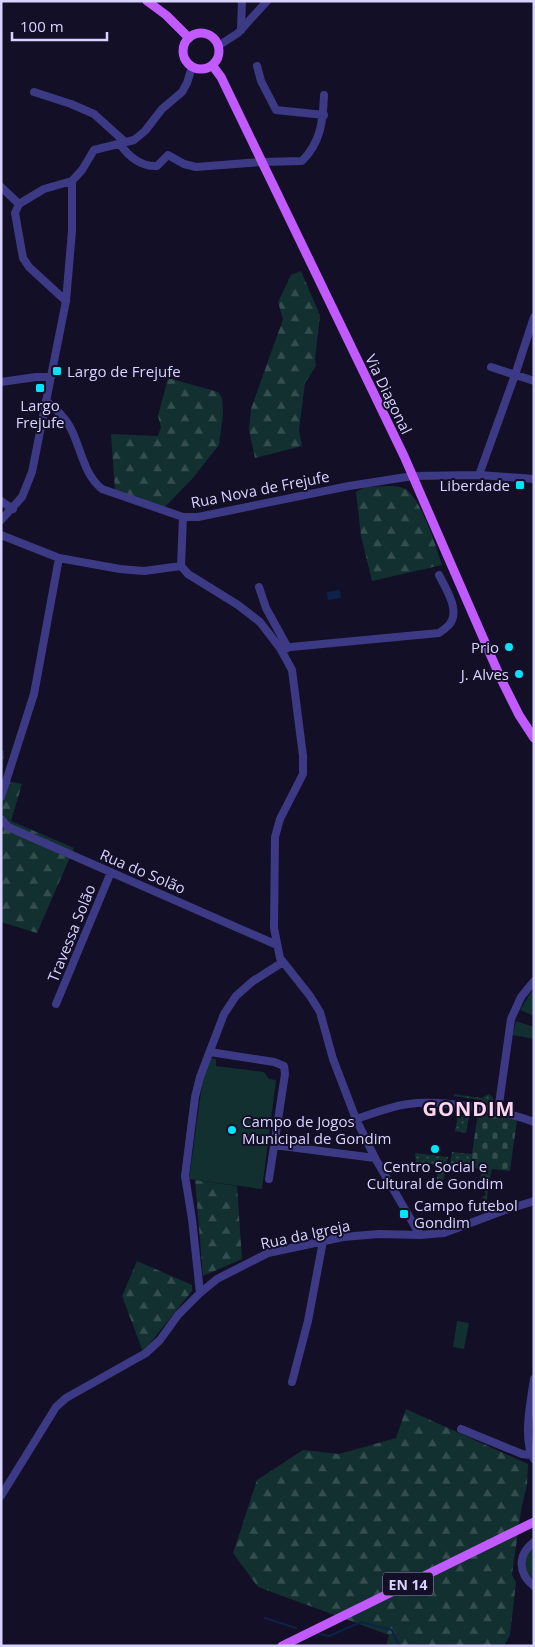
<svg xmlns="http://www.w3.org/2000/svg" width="535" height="1647" font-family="'Open Sans',sans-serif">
<defs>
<pattern id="forest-firs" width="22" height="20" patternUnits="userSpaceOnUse" patternTransform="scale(1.25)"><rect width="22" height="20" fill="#12302f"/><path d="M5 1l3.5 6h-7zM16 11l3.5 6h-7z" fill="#344d4e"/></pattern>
<pattern id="cemetery-stones" width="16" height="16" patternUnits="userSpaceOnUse" patternTransform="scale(1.25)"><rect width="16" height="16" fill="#12302f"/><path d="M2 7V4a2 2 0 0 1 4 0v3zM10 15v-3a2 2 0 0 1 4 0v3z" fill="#344d4e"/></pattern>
<pattern id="garden-dots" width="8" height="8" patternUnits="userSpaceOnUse" patternTransform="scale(1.25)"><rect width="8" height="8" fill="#12302f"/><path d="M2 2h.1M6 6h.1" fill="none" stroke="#344d4e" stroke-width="1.8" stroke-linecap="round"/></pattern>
</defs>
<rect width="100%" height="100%" fill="#130f26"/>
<path fill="#12302f" d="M533,989L534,990V1016L520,1010Z
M516,1021L534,1027V1039L513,1035Z
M211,1058L216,1059V1066L264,1072L269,1079L276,1080L262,1189L189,1179L204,1070L209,1059Z
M457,1321L469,1323L464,1349L453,1347Z
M534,1545V1584C529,1580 529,1578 527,1573C523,1560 526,1556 534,1545Z"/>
<path fill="url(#forest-firs)" d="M301,271L320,315L315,359L316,366L305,383L299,430L302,446L255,458L249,430L251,409L283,319L278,302L291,275Z
M168,378L218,392L222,398L223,415L219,445L192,479L164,508L115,490L111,434L158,436L161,427L158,416Z
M388,486C394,486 401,486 407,490C422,502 436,546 442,565L372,581L361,536L356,492L365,487Z
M1,750L4,751L2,780L22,784L11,821L74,848L37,933L1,922Z
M195,1180L237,1186L242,1259L203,1276Z
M137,1261L192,1285V1291L143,1352L122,1296Z
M406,1409L528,1464L527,1485L521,1510L512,1575L516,1582L510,1635L504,1646H386L389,1635L258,1587L233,1553L257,1480L303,1450L339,1454L396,1438Z"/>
<path fill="url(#cemetery-stones)" d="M478,1113L517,1120L510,1171L492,1169L491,1172L470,1167Z"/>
<path fill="url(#garden-dots)" d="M454,1094L481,1098L489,1094L493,1098V1102L491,1106H487L481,1100L454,1096Z
M458,1115L469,1117L466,1133L455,1131Z
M452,1152L472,1154L470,1167L450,1164Z
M415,1153L448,1157L442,1186L436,1185L439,1165L416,1162Z
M488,1172H491L486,1204L489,1205V1208L482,1197L486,1195L480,1181L481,1173L488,1174Z"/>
<path fill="#0c2248" d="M340,590L341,598L328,600L327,592Z"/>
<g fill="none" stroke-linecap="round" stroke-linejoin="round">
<path stroke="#0c2248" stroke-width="2" d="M265,1618L296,1628
M319,1634L329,1636L361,1622L392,1630L399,1646"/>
<path stroke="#3d3a85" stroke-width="8" d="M241,30L242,1
M218,46L238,33L267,1
M257,66L261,81L276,110L324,115
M34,92L71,104L94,114L125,142
M120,144C128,156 141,167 157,166L168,155L184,164L196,167L261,162L302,161C321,142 323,121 324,95
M1,187L19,204
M66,301L29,267L23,258L15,213L19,204L44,189L72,181
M491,367L534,381
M1,382L36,377H51
M46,401C55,408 64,416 70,427C81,447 83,474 102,489L183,517H198L349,486L413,476L479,475L534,479
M479,475L515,375L534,317
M1,501L13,509
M1,520L22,497L32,472L66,301L72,231V181L82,170L94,150L134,140L145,131L162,109L182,92L187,83L192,67
M1,535L59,558L120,569L144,571L181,566
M181,566L188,574L238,605L260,622L280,648L292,670L303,756V774L280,819L275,837L274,928L280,958L310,996L320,1012L333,1059L356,1119L375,1158L420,1235
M181,566L183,517
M259,587L266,608L288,648
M280,648L439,633C442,631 446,628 449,625C461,611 446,589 439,575
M1,797L34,694L59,558
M1,819L8,827L277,945
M56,1004L111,872
M210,1052L274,1062L284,1066L285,1074L269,1179
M498,1111L511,1019L521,997L534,981
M356,1119C373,1114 391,1106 408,1104C442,1099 502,1110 534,1122
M274,1145L375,1158
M200,1293L192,1219L185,1176L195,1097L200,1077L224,1014L236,996L253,981L283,962
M534,1379C531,1400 522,1441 534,1459
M292,1382L308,1321L323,1241
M461,1429L522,1454L531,1455
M1,1496L56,1407L66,1398L146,1353L160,1340L178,1315L200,1293L217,1279L268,1253L343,1237L379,1234L420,1235L444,1233L505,1210L534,1201
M534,1542C517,1555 518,1574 534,1586"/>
<path stroke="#c25bff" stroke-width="9" d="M147,1L166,15L189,38
M183 51a18 18 0 1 1 36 0a18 18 0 1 1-36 0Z
M212,65L221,77L404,456L501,679L519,715L534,738
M282,1646L534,1522"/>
</g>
<g fill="#00e5ff" stroke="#130f26" stroke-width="2">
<rect x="52" y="366" width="10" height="10" rx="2.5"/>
<rect x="35" y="383" width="10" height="10" rx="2.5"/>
<rect x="515" y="480" width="10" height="10" rx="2.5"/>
<circle cx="509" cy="647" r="5"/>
<circle cx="519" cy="674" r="5"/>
<circle cx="232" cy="1130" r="5"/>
<circle cx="435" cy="1149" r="5"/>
<rect x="399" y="1209" width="10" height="10" rx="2.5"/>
</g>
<g text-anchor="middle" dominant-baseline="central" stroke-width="4" stroke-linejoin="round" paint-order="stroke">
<rect fill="#130f26" stroke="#9e99be" stroke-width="1" x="383" y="1572.5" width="50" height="23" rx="4"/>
<g font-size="14" font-weight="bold" fill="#d9d4ff">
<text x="408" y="1584">EN 14</text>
</g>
<g font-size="15" fill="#d9d4ff" stroke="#130f26" text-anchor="start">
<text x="67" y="371">Largo de Frejufe</text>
<text x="40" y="405" text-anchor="middle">Largo<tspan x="40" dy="17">Frejufe</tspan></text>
<text x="510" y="485" text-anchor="end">Liberdade</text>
<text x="499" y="647" text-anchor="end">Prio</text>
<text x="509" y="674" text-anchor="end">J. Alves</text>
<text x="242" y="1121">Campo de Jogos<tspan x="242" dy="17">Municipal de Gondim</tspan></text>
<text x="435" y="1166" text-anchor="middle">Centro Social e<tspan x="435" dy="17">Cultural de Gondim</tspan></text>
<text x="414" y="1205">Campo futebol<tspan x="414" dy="17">Gondim</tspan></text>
</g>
<g font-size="15" fill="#d9d4ff" stroke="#130f26">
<text transform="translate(389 394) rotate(64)">Via Diagonal</text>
<text transform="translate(260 489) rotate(-11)">Rua Nova de Frejufe</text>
<text transform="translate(143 871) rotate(23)">Rua do Solão</text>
<text transform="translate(71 933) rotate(-68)">Travessa Solão</text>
<text transform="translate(305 1234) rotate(-12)">Rua da Igreja</text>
</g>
<g font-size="20" font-weight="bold" letter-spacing="1" fill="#ffd6f0" stroke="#130f26">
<text x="469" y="1108">GONDIM</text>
</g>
</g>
<rect width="535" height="1647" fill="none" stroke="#d9d4ff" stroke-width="5"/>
<path d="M12 32v8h95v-8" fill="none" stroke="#d9d4ff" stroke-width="2.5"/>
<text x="20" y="32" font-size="15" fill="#d9d4ff" stroke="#130f26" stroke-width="4" paint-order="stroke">100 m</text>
</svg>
